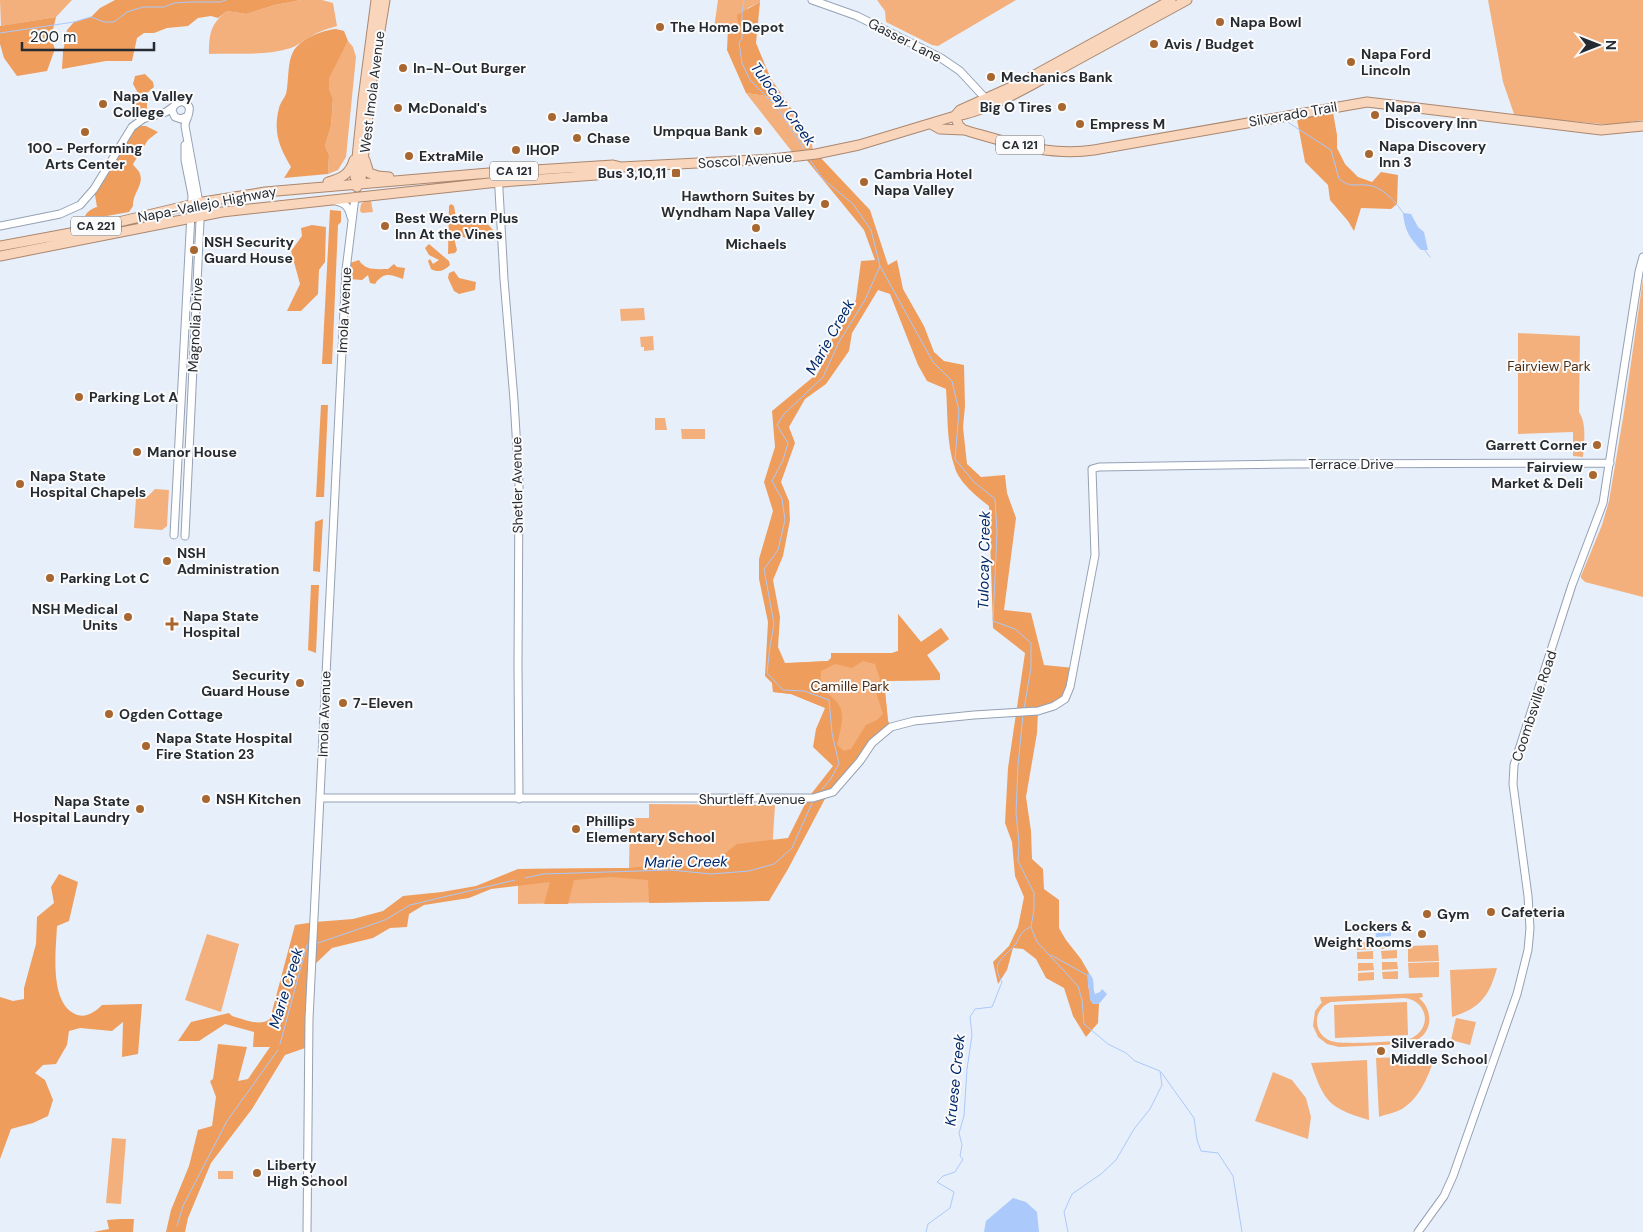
<svg xmlns="http://www.w3.org/2000/svg" width="1643" height="1232" font-family="'DM Sans',sans-serif">
<rect width="100%" height="100%" fill="#e7effb"/>
<path fill="#f3b07c" fill-rule="evenodd" d="M0,0H72L56,17L1,26Z
M301,0H322L333,3L337,26C327,29 317,32 308,38C302,41 297,46 291,48C266,56 235,53 209,54C209,35 210,24 227,11L246,14L275,5Z
M718,0H760V2L748,8L740,29L714,28Z
M877,0H1016L938,46L932,45L886,22L885,11Z
M1488,0H1643V120L1616,124H1601L1517,116L1514,114L1503,82Z
M348,41L353,47L356,57L346,157L338,170L328,174L329,155L325,146L331,126L333,99L329,88L328,78Z
M746,93L785,99L811,137L813,151L793,153Z
M371,201L373,212L362,213L360,211L361,204L364,202Z
M1643,279V597L1585,582L1581,578V576L1602,525L1609,501L1624,412Z
M644,308L645,320L621,321L620,309Z
M1518,333L1580,336L1579,412C1587,424 1584,442 1583,457L1573,456V432L1518,434Z
M653,336L654,350L644,351V347H641L640,337Z
M655,418H665L667,430H655Z
M681,429H705V439H682Z
M155,489L169,490L167,526L162,530L134,528L136,498L148,496Z
M898,614L921,642L941,628L949,639L927,655L940,674V680L884,681L888,721L891,727L860,761L835,750L826,708L791,694L773,692L772,664L828,661L831,658V653H892L898,651Z
M649,804L775,805L769,901L518,904V869L629,868L630,818H649Z
M207,934L239,944L221,1012L185,1000Z
M1381,941H1396L1397,948L1381,949Z
M1356,942H1372L1373,949L1357,950Z
M1438,945L1439,961L1408,962V946Z
M1397,950V958L1382,959L1381,951Z
M1373,951V959H1357V952Z
M1382,962H1397L1398,969L1382,970Z
M1439,962V977L1409,978L1408,963Z
M1358,963H1373L1374,970L1358,971Z
M1497,968C1489,997 1480,1008 1452,1017L1450,970Z
M1398,971V979H1383L1382,972Z
M1374,972V980L1358,981V973Z
M1422,993L1423,997L1419,998C1437,1013 1431,1041 1405,1044L1339,1047L1327,1044L1318,1037L1313,1026L1315,1011L1322,1002L1321,1001L1320,997ZM1404,998C1427,1000 1433,1027 1412,1038C1402,1042 1340,1045 1331,1041C1322,1038 1316,1029 1317,1019C1318,1011 1323,1005 1331,1002Z
M1407,1002L1408,1035L1335,1038L1334,1005Z
M1456,1018L1476,1022L1470,1045L1451,1040Z
M1435,1056C1429,1075 1420,1098 1402,1109C1395,1113 1386,1114 1379,1117L1376,1058Z
M1367,1060L1369,1120C1329,1108 1324,1102 1311,1063Z
M1273,1072L1292,1080L1306,1098L1311,1117L1308,1139L1255,1121Z
M112,1138L126,1139L121,1204L106,1203Z
M218,1171H233V1179H218Z"/>
<path fill="#ee9d5c" fill-rule="evenodd" d="M115,0H301L275,5L246,14L227,11L218,18L211,16L198,18L188,26L167,28L154,33H144L137,38L132,61H106L62,69L63,52L67,30L74,22L91,17L100,8Z
M760,2L756,43L771,79L785,99L746,93L727,50L728,28H739L737,15Z
M56,17L51,38L55,49L47,71L17,76L4,58L0,44V26Z
M336,29L344,31L348,41L329,78V88L333,99L331,126L325,146L329,155L328,174L284,178L291,167C279,147 273,132 279,108C280,103 284,99 286,94C289,82 287,63 293,52C300,39 322,30 336,29Z
M145,74L153,82L154,87L147,93V114C139,117 136,117 130,111C132,104 136,100 138,93L133,84L135,76Z
M1332,107L1337,135V148L1345,164L1358,177L1372,182L1381,172L1398,175L1397,204L1391,209L1361,208L1354,231L1348,221L1330,200L1328,185L1305,162L1296,114Z
M139,126H146L158,132L148,140L133,164C135,168 139,170 140,174C144,185 132,194 133,206L129,212L84,220C85,213 90,209 97,207L94,189L129,130H135Z
M819,156L870,210L888,265L897,260L903,289L924,326L934,352L944,361L964,365L965,406L963,427L967,464L981,477L1005,475L1007,493L1016,518L1004,610L1031,613L1044,665L1074,668L1067,695L1038,711L1037,733L1026,797L1031,831L1032,859L1043,869L1044,889L1059,900V928L1066,940L1081,959L1089,973C1086,983 1090,994 1093,1004H1099L1098,1023L1086,1037L1073,1016L1064,988L1046,978L1036,959L1023,949L1013,948L1007,970L998,984L993,962L1009,946L1018,927L1024,897L1015,876L1012,842L1005,823L1008,768L1025,653L993,628L989,506C977,497 959,482 955,468C946,443 948,414 946,389L927,381L918,365L890,294L878,290L852,333L849,351L826,384L805,399L789,427L795,443L781,482L789,501L790,520L783,556L773,580L780,617L778,647L785,663L828,661L831,658V653H892L898,651V614L921,642L941,628L949,639L927,655L940,674V680L884,681L888,721L891,727L827,795L788,869L769,901L649,903L648,880L611,877L574,880L568,904H544L550,882L491,889L469,898L424,905L409,914L407,927L390,928L373,938L332,948L312,967L308,1047L285,1055L252,1109L211,1163L188,1218L185,1232H166L171,1210L189,1166L198,1130L212,1126L216,1097L210,1081L213,1079L218,1044L247,1047L238,1081L248,1079L270,1047H253L254,1032L225,1024L199,1041H178L191,1022L229,1013L232,1016C243,1019 260,1027 270,1019L295,925L315,922L353,919L383,911L403,896L442,892L476,886L518,869L629,868L663,864L694,867L713,863L737,844L788,838L808,798L833,766L813,747L816,729L825,708L791,694L773,692L772,683L765,676L768,622L759,579V559L773,511L764,482L775,447L772,411L818,373L832,339L850,315L856,299L861,261L875,260L864,230L805,158ZM863,661L875,664L880,679L876,692L883,714L877,720L866,725L851,749L844,751L837,745C844,715 848,706 820,688L821,671L835,664L852,668Z
M451,204L454,206L456,218C470,218 487,218 494,232L488,237L484,238L480,231L475,234V239H469L457,235L454,238L457,250L455,253L448,254L449,206Z
M330,210L341,211V222L338,225L332,364H322Z
M312,225L326,227L325,262L319,270L318,294L301,311H287L300,284L291,251L302,236L301,228Z
M429,244L449,261L450,265C444,271 438,273 431,269L428,261L430,259L433,264L439,260L429,255L425,248Z
M359,260C365,271 377,269 388,269L394,264L397,267L405,268L403,279C391,275 384,271 375,284L370,283L368,275L362,280L349,279L350,263Z
M454,271L459,278L476,282L475,290L459,294L454,291L448,278L449,273Z
M321,405H328L324,497H316Z
M323,519L320,572L313,571L315,522Z
M311,585H319L316,653L308,650Z
M59,874L78,882L69,921L57,926C56,950 49,1002 75,1014C85,1019 95,1012 102,1005L142,1004L138,1054L122,1057L123,1022L112,1031L80,1028L69,1031L67,1045L56,1064L43,1065L35,1073L45,1080L53,1100L48,1116L33,1123L11,1129L0,1159V997L13,1001L24,999V988L36,944L37,917L54,903L51,887Z
M120,1219H134L133,1232H93L109,1229L107,1220Z"/>
<path fill="#abc9fa" d="M1403,213L1411,214L1418,227L1424,232L1428,250H1421C1409,237 1405,231 1403,213Z
M1391,928V936L1376,937L1375,929Z
M1089,973C1096,980 1092,987 1095,994L1100,992L1102,989L1107,994L1099,1004H1093L1090,1000L1087,975Z
M1013,1198L1026,1202L1037,1212L1039,1232H984L986,1221Z"/>
<g fill="none" stroke-linecap="round" stroke-linejoin="round">
<path stroke="#abc9fa" stroke-width="1" d="M744,0L742,13V38L739,43L742,63L750,80L777,107L806,152
M0,33L74,22L91,17L104,22H114L127,12L143,7H164L174,3L191,2H220L226,0
M1288,119L1289,123L1331,150L1339,179C1352,188 1351,184 1366,185C1382,186 1395,201 1404,214
M810,160L823,179L853,204L871,230L880,266L933,362L952,381L959,411L955,459L974,482L995,499L997,532L993,621L1015,629L1031,643V668L1024,709
M1424,249L1430,257
M1023,715L1018,765L1016,813L1019,843L1018,861L1034,893V909L1031,927L1037,942L1078,986L1082,1000L1084,1024L1108,1044L1126,1053L1135,1061L1160,1071L1162,1085L1150,1109L1134,1129L1116,1160L1101,1174L1072,1194L1064,1212L1068,1232
M822,789L830,780L839,764L832,733L829,700L804,691L783,690L767,673L770,646L774,624L764,569L778,550L785,520L782,499L772,481L783,460L788,443L777,425L784,414L823,377L839,342L865,300L880,266
M525,878L543,874L671,870L711,874L749,871L774,864L792,848L812,803
M315,944L385,920L410,905L515,880
M1051,955L1087,975
M280,1044L307,945H309
M1161,1072L1194,1118L1197,1140L1201,1151L1218,1153L1233,1176L1242,1232
M177,1226L183,1206L227,1121L278,1050
M926,1232L928,1224L950,1208L954,1192L937,1182L943,1176L955,1172L963,1159L960,1156L962,1145L959,1133L964,1116L967,1069L972,1035L970,1017L975,1009L992,1007L1002,982C990,962 1003,959 1015,945C1021,936 1019,933 1030,927"/>
<g stroke="#95a1b4" stroke-width="9">
<path id="minor" d="M812,0L857,16L941,58L960,71L986,99
M498,172L504,279L514,400L519,483L518,665L519,799
M336,201C346,203 349,208 351,217
M0,226L60,214L80,205L94,189L132,127L143,119L166,112L173,107
M174,535L192,195L185,160V145
M185,536L200,221L199,203L185,126C185,120 191,113 189,107C184,97 173,103 172,111L175,117L181,119L188,116
M320,798H813L833,792L860,761L872,743L891,727L914,721L974,715L1038,711L1054,706L1065,699L1070,687L1095,555L1092,469L1099,467L1291,464L1610,463
M307,1232L309,1019L346,270L355,197
M1418,1232L1444,1196L1453,1176L1517,994L1528,950L1530,928L1528,896L1513,784L1514,765L1572,585L1603,503L1639,272L1643,257"/>
</g>
<g stroke="#ab876e" stroke-width="11">
<path id="major" d="M955,116L959,126L964,130C1007,142 1049,157 1094,150L1367,102L1601,130L1643,126
M955,116L960,110L1020,83L1171,0
M931,124L940,129L964,130
M365,160L369,173L378,176L389,177
M355,177L363,99L376,0
M328,182C342,178 350,174 354,160
M357,187L361,179L372,79L385,0
M0,246L76,232L203,202L265,192L489,173L613,165L621,167L772,159L816,154L859,145L955,116C987,112 1037,82 1066,66C1106,44 1147,22 1187,0
M0,256L222,212L489,183L596,175L616,171L621,167"/>
</g>
<use href="#minor" stroke="#fff" stroke-width="7"/>
<use href="#major" stroke="#f8d5bb" stroke-width="9"/>
</g>
<g fill="#a86731" stroke="#fbfbfb" stroke-width="2">
<circle cx="1220" cy="22" r="5"/>
<circle cx="660" cy="27" r="5"/>
<circle cx="1154" cy="44" r="5"/>
<circle cx="1351" cy="62" r="5"/>
<circle cx="403" cy="68" r="5"/>
<circle cx="991" cy="77" r="5"/>
<circle cx="103" cy="104" r="5"/>
<circle cx="1062" cy="107" r="5"/>
<circle cx="398" cy="108" r="5"/>
<circle cx="1375" cy="115" r="5"/>
<circle cx="552" cy="117" r="5"/>
<circle cx="1080" cy="124" r="5"/>
<circle cx="758" cy="131" r="5"/>
<circle cx="85" cy="132" r="5"/>
<circle cx="577" cy="138" r="5"/>
<circle cx="516" cy="150" r="5"/>
<circle cx="1369" cy="154" r="5"/>
<circle cx="409" cy="156" r="5"/>
<rect x="671" y="168" width="10" height="10" rx="2.5"/>
<circle cx="864" cy="182" r="5"/>
<circle cx="825" cy="204" r="5"/>
<circle cx="385" cy="226" r="5"/>
<circle cx="756" cy="228" r="5"/>
<circle cx="194" cy="250" r="5"/>
<circle cx="79" cy="397" r="5"/>
<circle cx="1597" cy="445" r="5"/>
<circle cx="137" cy="452" r="5"/>
<circle cx="1593" cy="475" r="5"/>
<circle cx="20" cy="484" r="5"/>
<circle cx="167" cy="561" r="5"/>
<circle cx="50" cy="578" r="5"/>
<circle cx="128" cy="617" r="5"/>
<path d="M169.5 616.5h5v5h5v5h-5v5h-5v-5h-5v-5h5z"/>
<circle cx="300" cy="683" r="5"/>
<circle cx="343" cy="703" r="5"/>
<circle cx="109" cy="714" r="5"/>
<circle cx="146" cy="746" r="5"/>
<circle cx="206" cy="799" r="5"/>
<circle cx="140" cy="809" r="5"/>
<circle cx="576" cy="829" r="5"/>
<circle cx="1491" cy="912" r="5"/>
<circle cx="1427" cy="914" r="5"/>
<circle cx="1422" cy="934" r="5"/>
<circle cx="1381" cy="1051" r="5"/>
<circle cx="257" cy="1173" r="5"/>
</g>
<g text-anchor="middle" dominant-baseline="central" stroke-width="4" stroke-linejoin="round" paint-order="stroke">
<g fill="#fbfbfb" stroke="#66696e" stroke-width="1">
<rect x="996" y="135.5" width="48" height="19" rx="4"/>
<rect x="490" y="161.5" width="48" height="19" rx="4"/>
<rect x="71" y="216.5" width="50" height="19" rx="4"/>
</g>
<g font-size="12" font-weight="bold" fill="#262b32">
<text x="1020" y="145">CA 121</text>
<text x="514" y="171">CA 121</text>
<text x="96" y="226">CA 221</text>
</g>
<g font-size="14" font-weight="bold" fill="#262b32" stroke="#fbfbfb" text-anchor="start">
<text x="1230" y="22">Napa Bowl</text>
<text x="670" y="27">The Home Depot</text>
<text x="1164" y="44">Avis / Budget</text>
<text x="1361" y="54">Napa Ford<tspan x="1361" dy="16">Lincoln</tspan></text>
<text x="413" y="68">In-N-Out Burger</text>
<text x="1001" y="77">Mechanics Bank</text>
<text x="113" y="96">Napa Valley<tspan x="113" dy="16">College</tspan></text>
<text x="1052" y="107" text-anchor="end">Big O Tires</text>
<text x="1385" y="107">Napa<tspan x="1385" dy="16">Discovery Inn</tspan></text>
<text x="408" y="108">McDonald's</text>
<text x="562" y="117">Jamba</text>
<text x="1090" y="124">Empress M</text>
<text x="748" y="131" text-anchor="end">Umpqua Bank</text>
<text x="587" y="138">Chase</text>
<text x="1379" y="146">Napa Discovery<tspan x="1379" dy="16">Inn 3</tspan></text>
<text x="85" y="148" text-anchor="middle">100 - Performing<tspan x="85" dy="16">Arts Center</tspan></text>
<text x="526" y="150">IHOP</text>
<text x="419" y="156">ExtraMile</text>
<text x="666" y="173" text-anchor="end">Bus 3,10,11</text>
<text x="874" y="174">Cambria Hotel<tspan x="874" dy="16">Napa Valley</tspan></text>
<text x="815" y="196" text-anchor="end">Hawthorn Suites by<tspan x="815" dy="16">Wyndham Napa Valley</tspan></text>
<text x="395" y="218">Best Western Plus<tspan x="395" dy="16">Inn At the Vines</tspan></text>
<text x="204" y="242">NSH Security<tspan x="204" dy="16">Guard House</tspan></text>
<text x="756" y="244" text-anchor="middle">Michaels</text>
<text x="89" y="397">Parking Lot A</text>
<text x="1587" y="445" text-anchor="end">Garrett Corner</text>
<text x="147" y="452">Manor House</text>
<text x="1583" y="467" text-anchor="end">Fairview<tspan x="1583" dy="16">Market &amp; Deli</tspan></text>
<text x="30" y="476">Napa State<tspan x="30" dy="16">Hospital Chapels</tspan></text>
<text x="177" y="553">NSH<tspan x="177" dy="16">Administration</tspan></text>
<text x="60" y="578">Parking Lot C</text>
<text x="118" y="609" text-anchor="end">NSH Medical<tspan x="118" dy="16">Units</tspan></text>
<text x="183" y="616">Napa State<tspan x="183" dy="16">Hospital</tspan></text>
<text x="290" y="675" text-anchor="end">Security<tspan x="290" dy="16">Guard House</tspan></text>
<text x="353" y="703">7-Eleven</text>
<text x="119" y="714">Ogden Cottage</text>
<text x="156" y="738">Napa State Hospital<tspan x="156" dy="16">Fire Station 23</tspan></text>
<text x="216" y="799">NSH Kitchen</text>
<text x="130" y="801" text-anchor="end">Napa State<tspan x="130" dy="16">Hospital Laundry</tspan></text>
<text x="586" y="821">Phillips<tspan x="586" dy="16">Elementary School</tspan></text>
<text x="1501" y="912">Cafeteria</text>
<text x="1437" y="914">Gym</text>
<text x="1412" y="926" text-anchor="end">Lockers &amp;<tspan x="1412" dy="16">Weight Rooms</tspan></text>
<text x="1391" y="1043">Silverado<tspan x="1391" dy="16">Middle School</tspan></text>
<text x="267" y="1165">Liberty<tspan x="267" dy="16">High School</tspan></text>
</g>
<g font-size="14" fill="#262b32" stroke="#fbfbfb">
<text transform="translate(905 40) rotate(27)">Gasser Lane</text>
<text transform="translate(372 92) rotate(-83)">West Imola Avenue</text>
<text transform="translate(1293 114) rotate(-10)">Silverado Trail</text>
<text transform="translate(745 160) rotate(-4)">Soscol Avenue</text>
<text transform="translate(207 204) rotate(-11)">Napa-Vallejo Highway</text>
<text transform="translate(344 310) rotate(-87)">Imola Avenue</text>
<text transform="translate(195 325) rotate(-87)">Magnolia Drive</text>
<text x="1351" y="464">Terrace Drive</text>
<text transform="translate(517 485) rotate(-91)">Shetler Avenue</text>
<text transform="translate(1534 706) rotate(-72)">Coombsville Road</text>
<text transform="translate(324 714) rotate(-88)">Imola Avenue</text>
<text x="752" y="799">Shurtleff Avenue</text>
</g>
<g font-size="14" fill="#502f14" stroke="#fbfbfb">
<text x="1549" y="366">Fairview Park</text>
<text x="850" y="686">Camille Park</text>
</g>
<g font-size="15" font-style="italic" fill="#00286b" stroke="#fbfbfb">
<text transform="translate(783 104) rotate(54)">Tulocay Creek</text>
<text transform="translate(830 337) rotate(-61)">Marie Creek</text>
<text transform="translate(984 560) rotate(-89)">Tulocay Creek</text>
<text transform="translate(686 862) rotate(-1)">Marie Creek</text>
<text transform="translate(286 988) rotate(-73)">Marie Creek</text>
<text transform="translate(955 1080) rotate(-84)">Kruese Creek</text>
</g>
</g>
<g transform="translate(1598 45) rotate(90)" stroke="#fbfbfb" stroke-width="4" paint-order="stroke">
<path d="M0-4L9 19L0 12L-9 19Z" fill="#262b32"/>
<text y="-8" font-size="14" font-weight="bold" text-anchor="middle" fill="#262b32">N</text>
</g>
<path d="M22 42v8h132v-8" fill="none" stroke="#262b32" stroke-width="2.5"/>
<text x="30" y="42" font-size="15" fill="#262b32" stroke="#fbfbfb" stroke-width="4" paint-order="stroke">200 m</text>
</svg>
